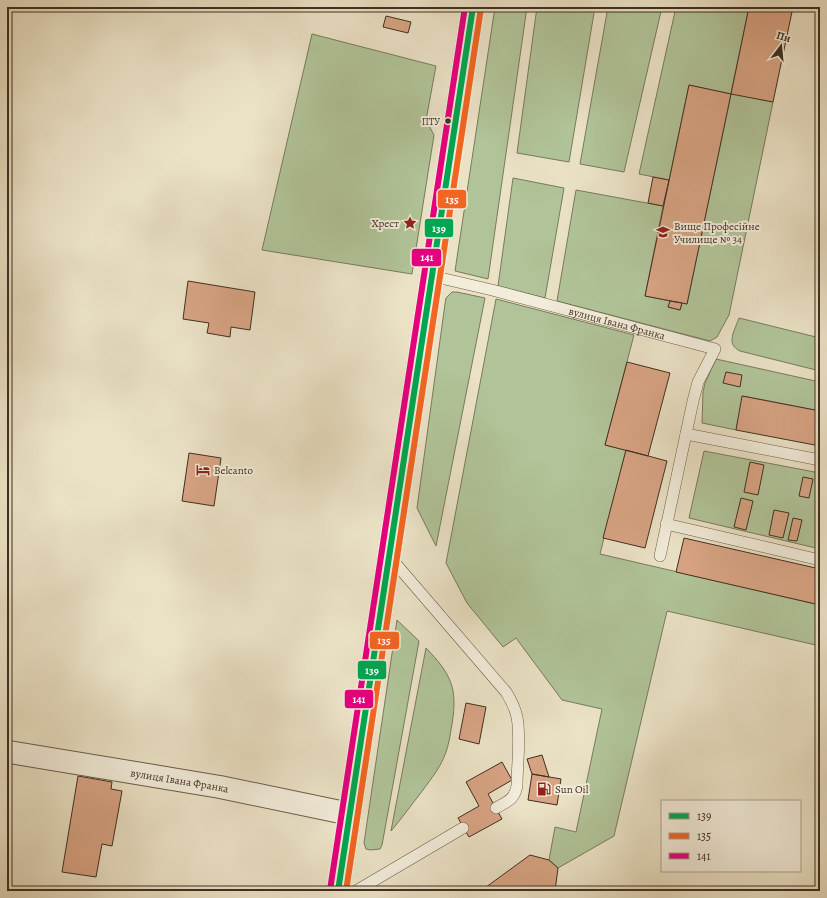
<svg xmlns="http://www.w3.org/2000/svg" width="827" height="898" font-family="Alegreya,serif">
<rect width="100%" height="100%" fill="#ebe2c6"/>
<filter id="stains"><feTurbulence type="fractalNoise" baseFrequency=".005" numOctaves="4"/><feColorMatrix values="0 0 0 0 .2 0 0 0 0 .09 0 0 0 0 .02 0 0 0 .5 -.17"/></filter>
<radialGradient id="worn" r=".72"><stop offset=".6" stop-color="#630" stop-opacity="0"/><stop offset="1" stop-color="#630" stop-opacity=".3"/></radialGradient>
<path fill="#b1c499" stroke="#787a5d" d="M495,7H527L488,279L455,271Z
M537,7H595L569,162L517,153Z
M608,7H662L624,172L580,164Z
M676,7H749L731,93L773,102L729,315L717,337L710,341L557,301L576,190L663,206L645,296L670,301L668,307L680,310L682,303L687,304L731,94L689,85L669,180L639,174Z
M312,34L436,66L426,120L434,135L412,274L262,250Z
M513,178L564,188L545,298L498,286Z
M452,292H457L485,298L436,546L417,508L445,304L446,298Z
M496,299L634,335L605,445L626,450L600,554L820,605V646L667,611L614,836L558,868L549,860L555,827L576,832L602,709L562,700L516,638L503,647L467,603L446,563Z
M739,318L820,338V371L740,351C725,344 735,330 739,318Z
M716,359L820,382V411L743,396L736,430L702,423L703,392L705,383Z
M704,451L820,473V549L689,518Z
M397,620L419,641L382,845L380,849L370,850L366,849L364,843Z
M426,648C451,674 458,688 452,724C450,735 449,746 444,757C439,769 431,779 423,790C412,804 402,818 391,831Z"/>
<path fill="#d8a484" stroke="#402f21" d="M749,7H793L773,102L731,94Z
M386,16L411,22L408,33L383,27Z
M689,85L731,94L687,304L645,296Z
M653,177L669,180L663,206L648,203Z
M188,281L255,292L250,330L231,327L230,337L207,333L209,323L183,319Z
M670,301L682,303L680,310L668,307Z
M627,362L670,373L648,456L605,445Z
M726,372L742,375L740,387L723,383Z
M742,396L820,411V446L736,430Z
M626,450L667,461L645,548L603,538Z
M189,453L221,458L214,506L182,501Z
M750,462L764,465L758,495L744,492Z
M803,477L813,479L809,498L799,496Z
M741,498L753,501L746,530L734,527Z
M774,510L789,513L783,538L769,535Z
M793,518L802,520L797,541L788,540Z
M684,538L820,569V605L676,572Z
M466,703L486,707L479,744L459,739Z
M542,755L549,777L532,774L527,759Z
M502,762L512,780L488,794L502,819L469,837L458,818L479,806L466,782Z
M532,774L561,779L557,805L528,800Z
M78,776L112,782L111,789L122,791L112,846L102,844L96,877L62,872Z
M530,855L549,860L558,868L555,891H532L530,887L520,891L482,890Z"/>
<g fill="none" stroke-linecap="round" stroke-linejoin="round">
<g stroke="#6b5c4a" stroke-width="12">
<g id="lane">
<path id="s1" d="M432,276L492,290L715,349L698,382L693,401L660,556"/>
<path d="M686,434L820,460"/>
<path d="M666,524L820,560"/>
<path d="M389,556L506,692C511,700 515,708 517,717C521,739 517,764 517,786C514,800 508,801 496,808"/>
<path d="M356,891L463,828"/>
</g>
</g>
<g stroke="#6b5c4a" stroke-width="24">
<g id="street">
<path id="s2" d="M9,752L220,787L350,814"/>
</g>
</g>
<g stroke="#402f21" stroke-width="24">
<path id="primary" d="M338,891L473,7"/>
</g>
<use href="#lane" stroke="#f2ecda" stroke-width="11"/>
<use href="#street" stroke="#f2ecda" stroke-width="22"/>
<use href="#primary" stroke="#e6c183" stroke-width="22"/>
<g stroke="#f2ecda" stroke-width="9">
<path id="bus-1" d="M338,891L473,7"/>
</g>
<g stroke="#f2ecda" stroke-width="9">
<path id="bus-2" d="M346,891L481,8"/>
</g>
<g stroke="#f2ecda" stroke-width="9">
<path id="bus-3" d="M330,890L465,7"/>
</g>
<use href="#bus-1" stroke="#00a651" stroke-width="6"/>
<use href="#bus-2" stroke="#f26522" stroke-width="6"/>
<use href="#bus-3" stroke="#e5007d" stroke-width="6"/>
</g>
<defs>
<g id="sight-bare" transform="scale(1.08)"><path d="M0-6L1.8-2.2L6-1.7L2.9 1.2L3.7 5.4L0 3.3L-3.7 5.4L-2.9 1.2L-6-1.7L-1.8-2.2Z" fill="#8f2418" stroke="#f2ecda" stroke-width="2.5" paint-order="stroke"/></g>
<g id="university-bare" transform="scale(1.08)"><path d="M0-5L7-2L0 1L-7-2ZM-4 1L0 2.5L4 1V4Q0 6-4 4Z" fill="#8f2418" stroke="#f2ecda" stroke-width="2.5" paint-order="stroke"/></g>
<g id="hotel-bare" transform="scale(1.08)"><path d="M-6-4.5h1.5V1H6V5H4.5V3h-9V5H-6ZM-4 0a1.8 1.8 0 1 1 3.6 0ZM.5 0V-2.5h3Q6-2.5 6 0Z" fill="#8f2418" stroke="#f2ecda" stroke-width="2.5" paint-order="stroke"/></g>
<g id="fuel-bare" transform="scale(1.08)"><path d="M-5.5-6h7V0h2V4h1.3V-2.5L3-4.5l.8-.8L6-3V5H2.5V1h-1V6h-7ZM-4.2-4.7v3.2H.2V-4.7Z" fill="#8f2418" stroke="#f2ecda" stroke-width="2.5" paint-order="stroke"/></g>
</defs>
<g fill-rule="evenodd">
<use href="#sight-bare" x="410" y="223"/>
<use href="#university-bare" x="663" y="232"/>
<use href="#hotel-bare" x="203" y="470"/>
<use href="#fuel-bare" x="544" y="789"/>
</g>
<circle fill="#402f21" stroke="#f2ecda" stroke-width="1.5" cx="448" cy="121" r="3.5"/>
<g text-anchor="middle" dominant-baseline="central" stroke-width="4" stroke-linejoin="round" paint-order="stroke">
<g font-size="10" fill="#402f21" stroke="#f2ecda" text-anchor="end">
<text x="440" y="121">ПТУ</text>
</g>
<g font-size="11" fill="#402f21" stroke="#f2ecda" text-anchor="start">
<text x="399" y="223" text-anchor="end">Хрест</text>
<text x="674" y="226">Вище Професійне<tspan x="674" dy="13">Училище № 34</tspan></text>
<text x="214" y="470">Belcanto</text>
<text x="555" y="789">Sun Oil</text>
</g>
<g font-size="11" fill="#402f21" stroke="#f2ecda">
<text stroke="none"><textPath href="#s1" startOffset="191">вулиця Івана Франка</textPath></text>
<text stroke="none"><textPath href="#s2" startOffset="173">вулиця Івана Франка</textPath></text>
</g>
</g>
<g stroke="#f2ecda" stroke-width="1.5">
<rect x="437" y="189" width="30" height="20" rx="4" fill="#f26522"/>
<rect x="424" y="218" width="30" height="20" rx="4" fill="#00a651"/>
<rect x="411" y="248" width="31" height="19" rx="4" fill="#e5007d"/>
<rect x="369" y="631" width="31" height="19" rx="4" fill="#f26522"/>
<rect x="357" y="660" width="30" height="20" rx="4" fill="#00a651"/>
<rect x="344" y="689" width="30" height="20" rx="4" fill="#e5007d"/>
</g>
<g font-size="11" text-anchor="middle" font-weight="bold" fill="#fff">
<text x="452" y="203">135</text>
<text x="439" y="232">139</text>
<text x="427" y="261">141</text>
<text x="384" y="644">135</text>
<text x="372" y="674">139</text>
<text x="359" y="703">141</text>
</g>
<rect width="827" height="898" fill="none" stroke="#ebe2c6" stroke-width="24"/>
<rect x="8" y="8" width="811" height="882" fill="none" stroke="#402f21" stroke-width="2"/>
<rect x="12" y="12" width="803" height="874" fill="none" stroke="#402f21"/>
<rect x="661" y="800" width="140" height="72" fill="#f2ecda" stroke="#aba090"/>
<rect x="669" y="813" width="20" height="6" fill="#00a651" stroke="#aba090"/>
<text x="697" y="820" font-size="12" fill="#402f21">139</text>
<rect x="669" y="833" width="20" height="6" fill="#f26522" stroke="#aba090"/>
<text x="697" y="840" font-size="12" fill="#402f21">135</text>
<rect x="669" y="853" width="20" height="6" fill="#e5007d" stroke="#aba090"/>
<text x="697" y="860" font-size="12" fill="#402f21">141</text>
<g transform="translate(781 46) rotate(16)" stroke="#f2ecda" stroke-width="3" paint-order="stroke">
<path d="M0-3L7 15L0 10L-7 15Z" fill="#402f21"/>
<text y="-6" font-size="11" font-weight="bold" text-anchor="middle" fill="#402f21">Пн</text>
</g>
<rect width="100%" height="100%" filter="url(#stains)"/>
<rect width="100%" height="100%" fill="url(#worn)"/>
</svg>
